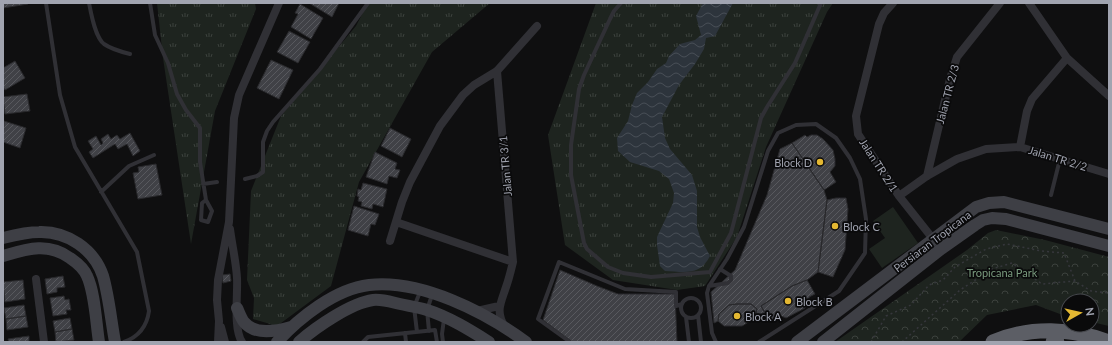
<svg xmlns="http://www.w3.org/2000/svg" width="1112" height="345" font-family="Lato,sans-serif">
<defs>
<pattern id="grass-tufts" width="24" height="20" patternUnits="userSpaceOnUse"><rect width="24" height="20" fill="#1e241f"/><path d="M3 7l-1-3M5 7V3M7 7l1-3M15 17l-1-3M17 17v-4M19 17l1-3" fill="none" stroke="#3c413d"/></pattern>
<pattern id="forest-crowns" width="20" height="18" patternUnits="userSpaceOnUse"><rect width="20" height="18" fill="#1e241f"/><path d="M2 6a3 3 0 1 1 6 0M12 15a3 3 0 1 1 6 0" fill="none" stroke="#3c413d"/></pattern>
<pattern id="water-waves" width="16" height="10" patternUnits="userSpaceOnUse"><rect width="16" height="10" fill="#2d343c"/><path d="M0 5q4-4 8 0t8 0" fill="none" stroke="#484e56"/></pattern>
<pattern id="building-hatch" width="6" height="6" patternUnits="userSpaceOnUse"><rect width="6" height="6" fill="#404146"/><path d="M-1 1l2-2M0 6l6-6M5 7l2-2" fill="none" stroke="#58595e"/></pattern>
</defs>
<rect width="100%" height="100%" fill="#0f0f10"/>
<path fill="url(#grass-tufts)" d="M157,3H255L256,9L215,111L191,244L163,58Z
M368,3H490L432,52L359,182L331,286L277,326L253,319L254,298L247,280L251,191L281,116L356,26Z
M596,3H833L827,12L766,147L737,237L705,286L677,290L613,280L565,245L548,135Z"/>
<path fill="url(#forest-crowns)" d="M996,230L1045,240L1109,257V326L1092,322V301H1068V317L1036,305L987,315L959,342H835L967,250L988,233Z"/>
<path fill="#1e241f" d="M893,207L918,243L882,268L869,249L885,238L873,221Z"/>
<path fill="url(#water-waves)" d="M703,3H733L715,36L706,38L704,49L695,64L679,85L662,117L665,138L670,149L692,175L697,191V227L700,237L710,256C700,276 685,272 665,271L660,266L657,245V237L673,203L674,193L669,179L659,171L630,162L618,151L617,138L628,121L632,105L637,93L648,82L657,69L666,63L669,56L680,44L695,40L701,35L696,16Z"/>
<path fill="url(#building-hatch)" stroke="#29292c" d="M3,3H28V4L3,8Z
M309,3H339L332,17Z
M300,4L323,18L311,39L291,27L298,14L295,13Z
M289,31L310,42L298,63L277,52Z
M271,60L293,70L279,99L257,88Z
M15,61L25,78L5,90L3,87V68Z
M27,94L30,111L5,114L3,97Z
M4,121L26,128L20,148L3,142Z
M390,128L411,139L402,157L381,146Z
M130,133L140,151L133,156L127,144L118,149L115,144L93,158L89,152L93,149L88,141L96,136L101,145L103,143L101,139L108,134L111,139L117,135L120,139Z
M805,135L807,137L811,135H817L823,139L833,150L835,159V166L830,172L836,182L824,190L792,143Z
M792,143L824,190L827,200L818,272L807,280L792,286L761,306L765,313L756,314L757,309L751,304H737L729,305L719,314L718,321L714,323L711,292L735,270L767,195L780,149Z
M375,152L397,163L395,169L400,170L397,178L389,176L387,184L366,177Z
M156,164L162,195L138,199L133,173L139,172L138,167Z
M363,183L387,189L383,207L373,204L372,209L361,206L362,202L358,201L359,197L357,196L358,189L361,190Z
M836,198H846L848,209L845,250L833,277L818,272L827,200Z
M354,206L379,214L375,225L371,224L368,236L348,230Z
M560,270L597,286L618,294H675L677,342H573L571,341L543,320Z
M230,274L231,281L223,283L222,275Z
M63,276L65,287L57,288V292L47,294L45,279Z
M23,280L25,299L5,302L3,282Z
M807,280L815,294L809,297V304L805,308L786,318L779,315L770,321L761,306L792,286Z
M64,296L65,300L69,299L71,310H66L67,314L53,316L50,298Z
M737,304H751L757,309L755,318L742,326H724L718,321L719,314L729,305Z
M24,305L26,316L6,319L4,308Z
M26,316L28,327L7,330L6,319Z
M70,318L72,329L55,332L53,321Z
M72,329L74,340L56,342L55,332Z
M29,336V342H9L8,339Z"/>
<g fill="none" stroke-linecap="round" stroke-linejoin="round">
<path stroke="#36373c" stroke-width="1.5" stroke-dasharray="2 3" stroke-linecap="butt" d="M871,342L886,316L911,305L929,285L943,280L955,267L986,249L1007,244L1041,251L1064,253L1075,281L1091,291L1109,293
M902,342L960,290L992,269L1012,263L1042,284L1075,281"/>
<path stroke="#303035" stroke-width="4" d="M46,3L60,95L75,147L137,252L149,311C147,326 138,337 124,342
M89,3C91,13 95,37 104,44C111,49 122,52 130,54
M150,3L155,35L168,63L177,94L186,110L200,128V162L206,200L212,211L208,222L201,220L202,203L206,200
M621,3L614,11L610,19L584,75L579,89L571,145V175L584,243L587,249L608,267L623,273L651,277L710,272L731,233L761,118L767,107L795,63L821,3
M245,179L257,176L263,172V142L267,131L273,122L320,69L368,3
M203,184L217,182
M101,192L129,166L154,155
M1051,195L1060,159
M709,286L728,283L731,280V276L720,269
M681 308a10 10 0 1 1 20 0a10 10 0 1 1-20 0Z
M698,315L701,342
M686,317L689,342
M429,331L427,310L432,295
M417,332L414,307L420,292
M405,333L406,342
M363,342L368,337L435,330L437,342
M443,342L442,334L444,319
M570,342L538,319L559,262L625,289L676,292V306L682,304
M716,342L712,333L707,293L709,286L727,259L744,227L768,151L778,133L796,125L816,124L836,138L850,158L860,179L866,219L865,253L839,291L759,342"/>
<path stroke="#303035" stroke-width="8" d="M893,3L884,13L879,24L856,116L858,134L899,196L941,249
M1029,3L1067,58L1109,96
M497,71L513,262C511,270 509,279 506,287C501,303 495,311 505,327
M1020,147L1027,111L1032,99L1067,58
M927,176L950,79L957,57L1000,3
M899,196L927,176L957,159L986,149L1020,147L1109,174
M396,222L513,262
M230,229C232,245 236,261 237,278C238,294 233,328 242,342
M390,241L402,202L410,182L440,126L463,95L474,85L497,71L537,26
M36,279L44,342
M477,311L499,306
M221,327L225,342
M218,342L219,321L217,300L218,280L229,222L234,118L239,95L279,3"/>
<path stroke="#3e3f45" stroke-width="12" d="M3,238C15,235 27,232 39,232C67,231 94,249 103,276C109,297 111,320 115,342
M3,256C27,249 48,242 70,258C76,262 84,269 87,276C95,293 96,323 99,342
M237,308C239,312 241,318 244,322C255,336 277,331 291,327
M277,342C299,318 335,289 369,285C421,279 485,312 526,342
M299,342C316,327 351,303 373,300C382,299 391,302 400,304C409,306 418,307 427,310C449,317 470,330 489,342
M797,342L976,207L989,203L1004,202L1109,229
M823,342L941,249L975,225L983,220L992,218L1006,219L1109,246"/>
<path stroke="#5c5e65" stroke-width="15" d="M993,342C1030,326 1072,328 1109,342
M1053,342H1057"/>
</g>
<g fill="#e4b832" stroke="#0a0a0b" stroke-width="1.5">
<circle cx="820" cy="162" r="4"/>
<circle cx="835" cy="226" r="4"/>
<circle cx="788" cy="301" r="4"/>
<circle cx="737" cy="316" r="4"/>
</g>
<g text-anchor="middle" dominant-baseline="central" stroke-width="3.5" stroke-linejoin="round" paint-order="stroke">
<g font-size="11" fill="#a1a4b0" stroke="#0a0a0b">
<text transform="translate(947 94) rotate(-75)">Jalan TR 2/3</text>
<text transform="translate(1058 158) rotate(17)">Jalan TR 2/2</text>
<text transform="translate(879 165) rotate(57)">Jalan TR 2/1</text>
<text transform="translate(505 166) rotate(-95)">Jalan TR 3/1</text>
<text transform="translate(932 241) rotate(-37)">Persiaran Tropicana</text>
</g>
<g font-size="11" fill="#a1a4b0" stroke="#0a0a0b" text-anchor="start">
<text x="812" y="162" text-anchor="end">Block D</text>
<text x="843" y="226">Block C</text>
<text x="796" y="301">Block B</text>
<text x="745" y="316">Block A</text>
</g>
<g font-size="11" fill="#799a7e" stroke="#0a0a0b">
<text x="1002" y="272">Tropicana Park</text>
</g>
</g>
<rect width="1112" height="345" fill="none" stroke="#a1a4b0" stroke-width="8"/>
<g transform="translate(1080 313) rotate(82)"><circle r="19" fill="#0a0a0b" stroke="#46484d"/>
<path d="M0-3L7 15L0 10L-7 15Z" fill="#e4b832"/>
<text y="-6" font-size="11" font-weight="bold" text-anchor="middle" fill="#a1a4b0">N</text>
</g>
</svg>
